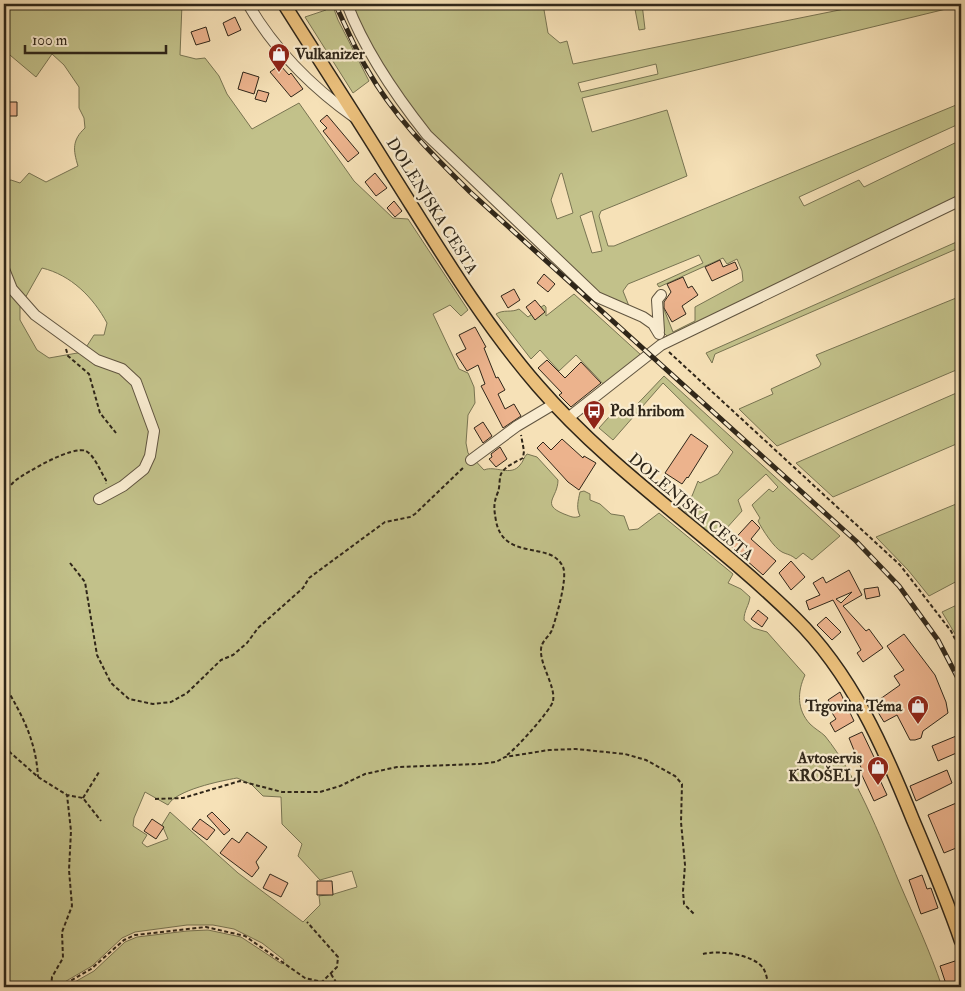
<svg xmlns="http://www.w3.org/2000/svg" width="965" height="991" font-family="'IM FELL Double Pica',serif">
<rect width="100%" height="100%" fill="#f6e1b7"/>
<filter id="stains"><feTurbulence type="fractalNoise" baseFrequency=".004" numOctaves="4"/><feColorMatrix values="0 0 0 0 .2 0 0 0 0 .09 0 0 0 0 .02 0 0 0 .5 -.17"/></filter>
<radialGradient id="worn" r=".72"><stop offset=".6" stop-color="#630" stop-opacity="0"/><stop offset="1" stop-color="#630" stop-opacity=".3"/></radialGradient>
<path fill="#c2c18a" stroke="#787452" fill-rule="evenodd" d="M7,4H182L180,55L196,59L205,58L219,76L227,94L252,129L299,103L354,181L393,218L408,219L468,310L461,316L450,305L433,314L459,369L468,373L474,387L475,403L468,415L466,443L468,453L484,470C495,465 511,477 520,465C523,462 524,457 527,454L537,457L558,480C558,498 540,504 564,514C570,516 574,519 580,516C576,508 578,501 580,492L584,491L590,494V500L600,504L611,514L624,516L629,530L638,529L659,513L733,574L728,583L741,589L750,597C749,606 744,610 744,620L753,628L767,632L805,675C797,692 797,710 810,724C815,729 821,732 825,736C856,774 880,836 899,882C914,917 930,951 942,987H66L94,971L125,942L137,937L187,931L208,930L241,937L282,964L284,960L262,943L234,929L213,925H187L135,932L122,938L92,966L56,987H4V289H6L4,281V194L7,181L11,180L20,183L29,173L46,182L78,166C73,150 72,140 85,128L84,118L79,108V87L64,65L52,54L36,77L4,50V10ZM42,268C71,275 93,297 107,323L104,335H94L83,352L49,358L37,350L20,320V307ZM237,778L251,784L263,796L281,797L282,824L302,844L298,856L320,880L352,871L357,887L334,894L319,896L320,905L303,922L238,873L170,812L162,825L168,839L147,847L142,843L147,835L133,826L134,818L145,792L168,805C176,790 220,781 237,778Z
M324,4H332L338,20L369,81L353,93L305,17L326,10Z
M392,4H543L548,33L560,43L567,41L573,64L869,4H943L946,9L582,98L592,132L667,110L687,176L601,211L599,216L608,246H614L961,103V123L799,197L804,206L859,180L864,187L961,140V197L668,337L662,331L661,302L673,332L695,321V307L743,281L742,271L737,259L727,264L723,258L659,287L657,284L703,263L699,255L628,284L623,291L629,306L600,293L425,126C396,90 374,51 353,10ZM656,64L658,74L581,92L578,83ZM562,173L573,213L557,219L551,200L560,174ZM592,211L602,251L592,253L580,216Z
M634,4H642L645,29L639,30Z
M961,240V247L715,354L712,363L706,353Z
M574,294L641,355L605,386L576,355L559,371L540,350L531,359L496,314C504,309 511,313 519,309L528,317L544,305L546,307V316Z
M961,296V368L777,446L739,409L773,394L771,389L819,367L821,364L816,355Z
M664,376L840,536L812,560L803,553L796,559C790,554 788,555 782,552C774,548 762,529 758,521L760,518L752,505L769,489L773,492L778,487L766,474L738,500L742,511L717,539L679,506L692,496L698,481L700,483L718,474L733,452L663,383L613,440L599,428L617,408L625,417Z
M961,391V442L833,497L796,463Z
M961,502V579L929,596L908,570L876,537Z
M961,603V644L942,612Z"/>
<path fill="#ecb38d" stroke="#2f2619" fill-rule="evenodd" d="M235,17L241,30L228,36L223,23Z
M206,27L210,41L196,45L191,32Z
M280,65L289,75L291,73L303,89L291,97L270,72Z
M243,72L259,77L254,94L238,89Z
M258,90L269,93L266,102L255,99Z
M4,102H17V116H4Z
M327,115L359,153L348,162L323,131L327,128L320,121Z
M375,173L387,188L376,196L365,182Z
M394,201L402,211L395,217L387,208Z
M720,260L723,267L735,262L738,269L712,281L705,267Z
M544,274L555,284L548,292L537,283Z
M683,277L688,288L692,286L698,295L682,306L686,314L672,322L664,308V302L671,292L667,284Z
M514,289L520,300L508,308L501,296Z
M535,300L545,312L535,320L526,307Z
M475,327L486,347L484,348L496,378L498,377L505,390L498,394L505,409L514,404L521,416L503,428L481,386L485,384L478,365L467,371L456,354L466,349L459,335Z
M547,360L565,378L581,362L601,383L571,407L559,395L562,393L538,368Z
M483,422L492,436L483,443L474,428Z
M691,434L708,446L688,478L687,477L682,484L665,473Z
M562,439L583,458L584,456L596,463L579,490L568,482L537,448L543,442L551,450Z
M500,447L507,459L496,467L489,459L492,457L491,454Z
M752,520L760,528L751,539L776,561L763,575L729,545Z
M791,561L805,577L791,590L779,573Z
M849,570L862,595L843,606L866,631L869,629L883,648L863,662L857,653L861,650L833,600L809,610L806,601L820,595L813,583L823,577L826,583ZM852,592L841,603L836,599Z
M878,587L880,596L866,599L864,589Z
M758,610L768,618L762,627L751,619Z
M826,617L841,632L832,640L817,625Z
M904,634L935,675L946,702L948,713L923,731L921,738L915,740H910L897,715L884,722L873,704L900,685L894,676L904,670L887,646Z
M840,692L854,721L835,732L830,723L836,719L829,708L832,706L828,700Z
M862,732L884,778L880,780L887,795L874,801L860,771L862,770L849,738Z
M961,734V751L938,761L932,746Z
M947,770L952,783L916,801L910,786Z
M961,801V846L944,853L928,815Z
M212,812L230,830L224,835L207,816Z
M152,819L164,827L156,839L144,831Z
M200,819L215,830L207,840L192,829Z
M247,832L267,847L256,862L259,868L252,877L220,853L232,838L239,843Z
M270,874L288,883L281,897L263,888Z
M922,875L927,889L931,888L938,908L921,914L909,880Z
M317,881H332L333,895H317Z
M958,960L961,970V987H947L940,966Z"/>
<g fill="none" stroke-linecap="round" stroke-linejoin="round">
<g stroke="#615540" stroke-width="12">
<path id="minor" d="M248,4C274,49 312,87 354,117
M347,4C365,51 396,96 427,135L597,297L643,317L653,324L659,334
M4,269L12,289L35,315L97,360L122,369L136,382L154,431L150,456L144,469L123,486L99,499
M659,331L657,300L661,295
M568,418L661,345L961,200
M471,460L517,426L554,404"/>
</g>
<g stroke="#2f2619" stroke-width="15">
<path id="major" d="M284,4C318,58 354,113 388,168C435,242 480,319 538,386C614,474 713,537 795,618C852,674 884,748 913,820C930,860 947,900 961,941"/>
</g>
<path stroke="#2f2619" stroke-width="2" stroke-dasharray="4 2.5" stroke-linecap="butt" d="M66,349L68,356L89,374L100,413L116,433
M669,352L900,565L951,631L961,651
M4,496C7,490 11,484 16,480C27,472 73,445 86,451C95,456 100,471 106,480V484
M70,563L85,582L97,655L111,683L129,699L153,704L171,702L187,693L221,660L233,655L247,643L258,628L303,588L309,578L385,522L410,517L415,514L464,467
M4,684C22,715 36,740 38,777
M4,747L38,777L67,795L83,798L101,821
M507,755C516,749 551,710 553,701C556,687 540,665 541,650C541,641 549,637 552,630C556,618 568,578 563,567C551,540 504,562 496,521C494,509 493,504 498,492C500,487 499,479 501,474C505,466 516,462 523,458L524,451L521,435
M83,798L99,772
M155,799L183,798L240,781L282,792H320L340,786L365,774L397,767L479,764L496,762L505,757L549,750L576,749L625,754L646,760L675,776L682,784L681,822L685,865L683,891L684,904L694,914
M703,954C718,950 753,954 763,968C767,974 767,981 769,987
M331,974L339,987
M51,987L52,977L63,958L62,932L72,906L69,870L71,831L67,795
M60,987L91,969L124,940L135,935L206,927L245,936L305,978L322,982L337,967L338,957L307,922"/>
<use href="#minor" stroke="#f9ecd0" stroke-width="10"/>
<use href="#major" stroke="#ebc07c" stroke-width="12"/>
<g stroke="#2f2619" stroke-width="5">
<path id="rail" d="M335,4C346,26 355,49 367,69C394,117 432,154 470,192L856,541L899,586L938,640L961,684"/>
</g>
<use href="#rail" stroke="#f9ecd0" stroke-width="3" stroke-dasharray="9" stroke-linecap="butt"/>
</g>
<defs>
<g id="shop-pin" transform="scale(1.125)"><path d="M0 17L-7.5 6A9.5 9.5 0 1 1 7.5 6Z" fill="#8f2418" stroke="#f9ecd0"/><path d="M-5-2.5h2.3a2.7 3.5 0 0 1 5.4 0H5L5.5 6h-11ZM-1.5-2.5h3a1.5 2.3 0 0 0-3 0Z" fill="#fff"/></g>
<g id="bus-pin" transform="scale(1.125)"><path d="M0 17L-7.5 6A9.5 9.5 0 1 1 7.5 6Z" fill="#8f2418" stroke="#f9ecd0"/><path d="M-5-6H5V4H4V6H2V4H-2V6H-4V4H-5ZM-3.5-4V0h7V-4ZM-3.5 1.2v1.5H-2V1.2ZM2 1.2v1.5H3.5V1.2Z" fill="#fff"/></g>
</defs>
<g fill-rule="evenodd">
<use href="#shop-pin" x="279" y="54"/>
<use href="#bus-pin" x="594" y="411"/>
<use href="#shop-pin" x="918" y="706"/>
<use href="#shop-pin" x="878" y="767"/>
</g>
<g text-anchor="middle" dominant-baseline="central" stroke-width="4.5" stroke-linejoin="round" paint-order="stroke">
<g font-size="16" font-weight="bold" fill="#2f2619" stroke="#f9ecd0" text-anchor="start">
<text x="295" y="54">Vulkanizer</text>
<text x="610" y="411">Pod hribom</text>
<text x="902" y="706" text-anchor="end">Trgovina Téma</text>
<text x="862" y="758" text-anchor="end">Avtoservis<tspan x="862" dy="18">KROŠELJ</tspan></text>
</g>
<g font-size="16" fill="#2f2619" stroke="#f9ecd0">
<text transform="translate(432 206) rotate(58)">DOLENJSKA CESTA</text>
<text transform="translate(691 507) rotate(40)">DOLENJSKA CESTA</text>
</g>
</g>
<rect width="965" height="991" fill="none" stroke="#f6e1b7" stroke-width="20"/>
<rect x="5" y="5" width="955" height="981" fill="none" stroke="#2f2619" stroke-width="2.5"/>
<rect x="10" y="10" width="945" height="971" fill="none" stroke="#2f2619"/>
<path d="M25 45v8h141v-8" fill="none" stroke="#2f2619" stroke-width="2.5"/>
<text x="32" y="45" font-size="15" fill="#2f2619" stroke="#f9ecd0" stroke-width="4" paint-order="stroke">100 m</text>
<rect width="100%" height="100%" filter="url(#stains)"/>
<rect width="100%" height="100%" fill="url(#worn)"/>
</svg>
